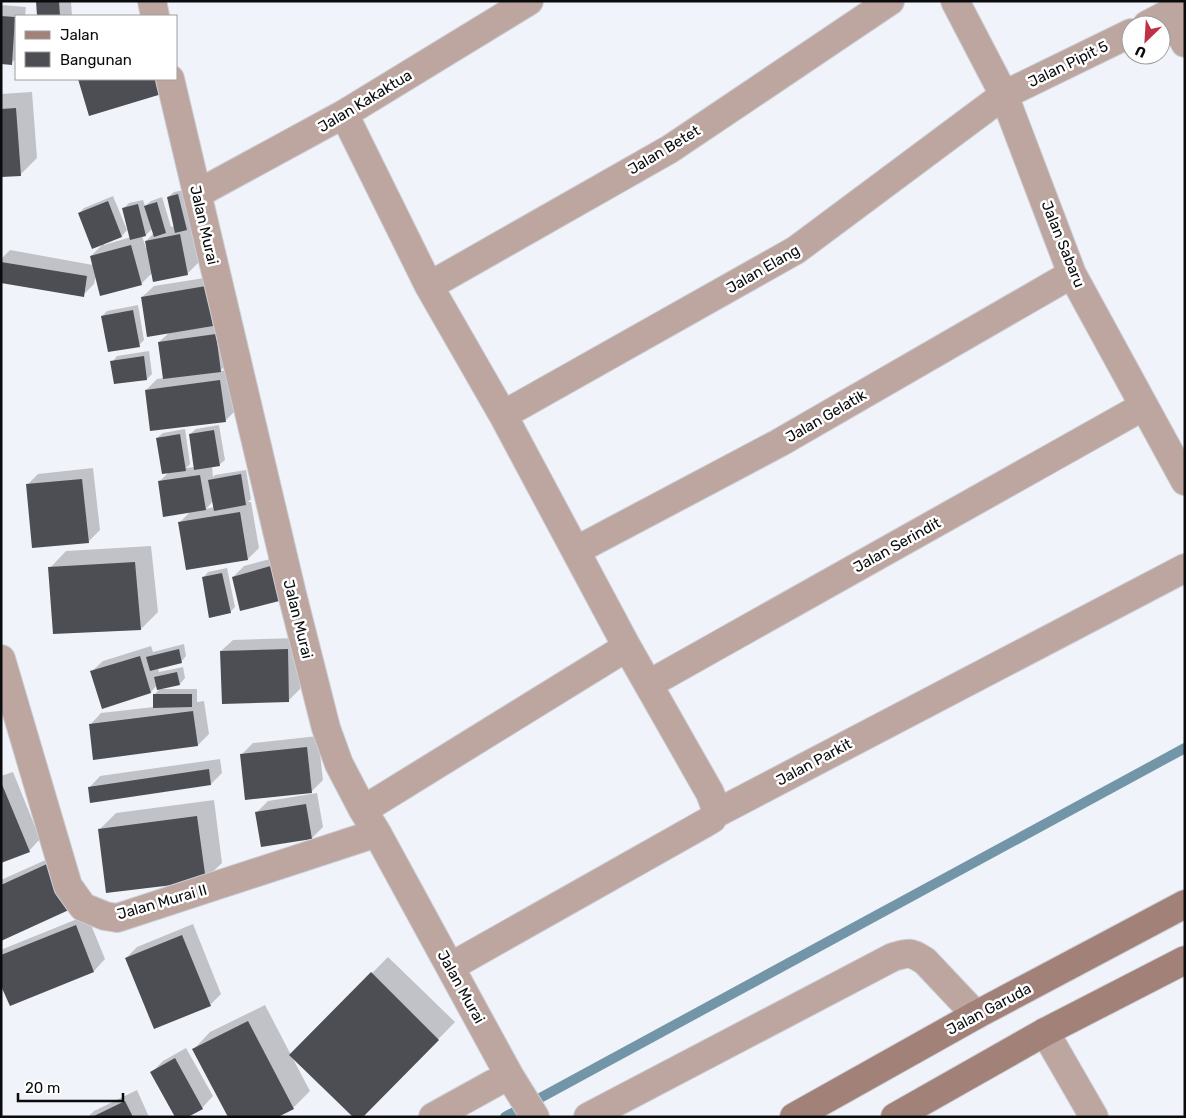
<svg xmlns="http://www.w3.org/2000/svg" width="1186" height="1118" font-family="Rubik,sans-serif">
<rect width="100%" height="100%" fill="#f1f3fb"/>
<path fill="#0003" fill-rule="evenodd" d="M37,1H71L72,16H38Z
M1,5L26,7L25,16H16V59L11,63H1Z
M79,79H175L90,114Z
M32,92L37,158L20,175L1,176V94Z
M184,190L199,262L187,274L152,273L141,284L96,274L94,284L83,295L1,281V259L10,250L93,265L91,256L104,243V245L131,237L124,208L129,203L143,200L145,206L151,201L162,197L171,227L175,226L168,197L174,192ZM153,228L154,233L146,241L148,248H146L142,236L146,235Z
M113,196L127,230L122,236L93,247L79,213L84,208Z
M217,276L224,314L212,325L227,323L231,359L220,371L231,370L236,410L225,421L146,390L157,379L164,378L159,342L170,332L142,297L154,286Z
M138,305L144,340L139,345L102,316L107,311Z
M149,351L152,374L147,379L112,362L117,356Z
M219,425L225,460L219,465L212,466L213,477L215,475L246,470L251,499L248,502H251L259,548L248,559L180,522L191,511L159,482L169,472L157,438L163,433L185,429L190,464L186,468L195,467L190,434L196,429ZM213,501L214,507L206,509Z
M93,468L100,530L88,542L27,485L38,474Z
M151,546L158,612L141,629L54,633L50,568L66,551Z
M285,555L293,587L233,577L244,566Z
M227,568L235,607L230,612L203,578L208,572Z
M299,638L300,689L289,700L221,651L233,640Z
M184,644L186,656L181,662L158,668L159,672L183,667L185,678L180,684L160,688V689H197V702L204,701L209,734L198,745L90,725L101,713L154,707V695L159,690L157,685L151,692L103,707L91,672L103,661L151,646L153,652Z
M318,736L323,780L311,792L242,754L253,743Z
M220,759L222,773L211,784L89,788L100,776Z
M13,772L40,839L29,851L1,862V776Z
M317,793L323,827L312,838L257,812L268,801Z
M214,800L222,863L205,879L99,830L116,813Z
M61,853L1,939V880Z
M87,915L105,959L94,971L10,1004L1,982V951L3,949Z
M193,924L221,994L210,1005L126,958L137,947Z
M388,957L455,1022L362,1117L291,1055L310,1091L293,1108L194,1049L210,1032L265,1005L291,1055Z
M186,1048L213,1096L202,1108L152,1072L163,1061Z
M137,1090L149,1117H88L94,1111Z"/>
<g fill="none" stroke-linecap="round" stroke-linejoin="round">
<path stroke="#7296a8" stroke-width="10" d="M505,1117L1185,748"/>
</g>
<path fill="#4c4e54" d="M36,1H59L60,16H37Z
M1,16L15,17L12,65L1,64Z
M78,79H161L165,93L89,116Z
M16,108L21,176L1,177V109Z
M178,194L187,230L175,233L167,197Z
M108,201L122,237L92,249L78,213Z
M157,202L166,233L154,237L144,206Z
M138,204L146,236L130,240L122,208Z
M180,234L188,275L153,282L145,241Z
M131,245L142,285L100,296L90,256Z
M1,262L87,276L84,297L1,283Z
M206,286L213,326L147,337L141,297Z
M133,310L140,347L108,352L101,316Z
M216,334L221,372L163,379L158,342Z
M144,356L147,380L114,384L110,361Z
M220,380L226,422L150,431L145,390Z
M214,430L220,466L194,470L189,434Z
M180,434L186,471L162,474L156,438Z
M241,474L246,505L214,511L208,480Z
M200,475L206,510L163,517L158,481Z
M82,479L89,543L32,548L26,484Z
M240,512L248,560L186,570L178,522Z
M135,562L141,630L53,634L48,567Z
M274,565L283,600L240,611L232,577Z
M222,573L231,613L209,618L202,577Z
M179,649L182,663L150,671L146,657Z
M288,649L289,702L222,704L220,651Z
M140,656L151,693L102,709L90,671Z
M177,672L180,685L157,690L154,677Z
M153,694H192V707L153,708Z
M193,711L198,746L93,760L89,724Z
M307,747L312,793L245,800L240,754Z
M209,769L211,785L90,803L88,787Z
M1,782L30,852L1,863Z
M306,804L312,839L261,847L255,812Z
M197,816L206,881L106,893L98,829Z
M49,863L71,909L1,941V885Z
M76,925L94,972L10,1006L1,986V955Z
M182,935L211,1006L154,1029L125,958Z
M371,972L439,1040L363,1117H353L289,1055Z
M248,1021L294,1109L278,1117H228L192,1049Z
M175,1058L203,1109L188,1117H175L150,1072Z
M125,1101L133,1117H92Z"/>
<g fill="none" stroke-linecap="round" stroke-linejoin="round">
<g stroke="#ccced5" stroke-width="30">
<path id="minor" d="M152,1L155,16
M955,1L1004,95L1072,274L1185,481
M1170,14L1185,43
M1147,25L1185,5
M170,79L292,594L326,728L339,764L363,810L377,833L509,1075L535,1117
M344,114L429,286L503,415L627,647L710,793L716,809L715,814
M197,194L344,114L529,1
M429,286L670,149L890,1
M503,415L796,250L1004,95L1131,33
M577,550L779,443L1072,274
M1,659L68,886L83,907L105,916L117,918L377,833
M649,684L1144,406
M363,810L627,647
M450,967L707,822L712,819L715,814L1185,568
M1045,1032L1094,1117
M433,1117L509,1075
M588,1117L893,957C909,952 911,952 925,961L976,1015"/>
</g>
<g stroke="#ccced5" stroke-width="30">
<path id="secondary" d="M794,1117L976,1015L1185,904
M895,1117L1045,1032L1185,960"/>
</g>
<use href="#minor" stroke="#bda6a0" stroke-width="28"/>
<use href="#secondary" stroke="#a28178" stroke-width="28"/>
</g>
<g text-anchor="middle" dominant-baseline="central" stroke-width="5" stroke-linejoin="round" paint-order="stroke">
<g font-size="15" fill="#0a0b0d" stroke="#fff">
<text transform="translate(1068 64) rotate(-26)">Jalan Pipit 5</text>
<text transform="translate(365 101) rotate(-31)">Jalan Kakaktua</text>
<text transform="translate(664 150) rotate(-31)">Jalan Betet</text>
<text transform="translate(204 225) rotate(77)">Jalan Murai</text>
<text transform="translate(1063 244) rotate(68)">Jalan Sabaru</text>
<text transform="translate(763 269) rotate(-30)">Jalan Elang</text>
<text transform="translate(826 416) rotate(-30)">Jalan Gelatik</text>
<text transform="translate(897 545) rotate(-29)">Jalan Serindit</text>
<text transform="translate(298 619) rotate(76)">Jalan Murai</text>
<text transform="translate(814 762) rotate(-28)">Jalan Parkit</text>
<text transform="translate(162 902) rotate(-16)">Jalan Murai II</text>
<text transform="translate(461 987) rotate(61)">Jalan Murai</text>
<text transform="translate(989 1009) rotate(-28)">Jalan Garuda</text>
</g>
</g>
<rect width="1186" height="1118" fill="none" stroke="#0a0b0d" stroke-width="5"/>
<rect x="15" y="15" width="162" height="65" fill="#ffffff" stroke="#9d9d9e"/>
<rect x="25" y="31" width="25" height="8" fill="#a28178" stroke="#9d9d9e"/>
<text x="60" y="40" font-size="15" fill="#0a0b0d">Jalan</text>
<rect x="25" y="52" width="25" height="15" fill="#4c4e54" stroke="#9d9d9e"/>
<text x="60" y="65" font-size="15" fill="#0a0b0d">Bangunan</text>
<g transform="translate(1146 40) rotate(205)"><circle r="24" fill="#ffffff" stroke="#9d9d9e"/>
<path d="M0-4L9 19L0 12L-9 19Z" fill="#c03047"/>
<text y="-8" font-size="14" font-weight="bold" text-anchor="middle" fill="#0a0b0d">U</text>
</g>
<path d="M18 1093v8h105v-8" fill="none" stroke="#0a0b0d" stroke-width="2.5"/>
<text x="25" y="1093" font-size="15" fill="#0a0b0d" stroke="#ffffff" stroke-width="4" paint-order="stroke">20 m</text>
</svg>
